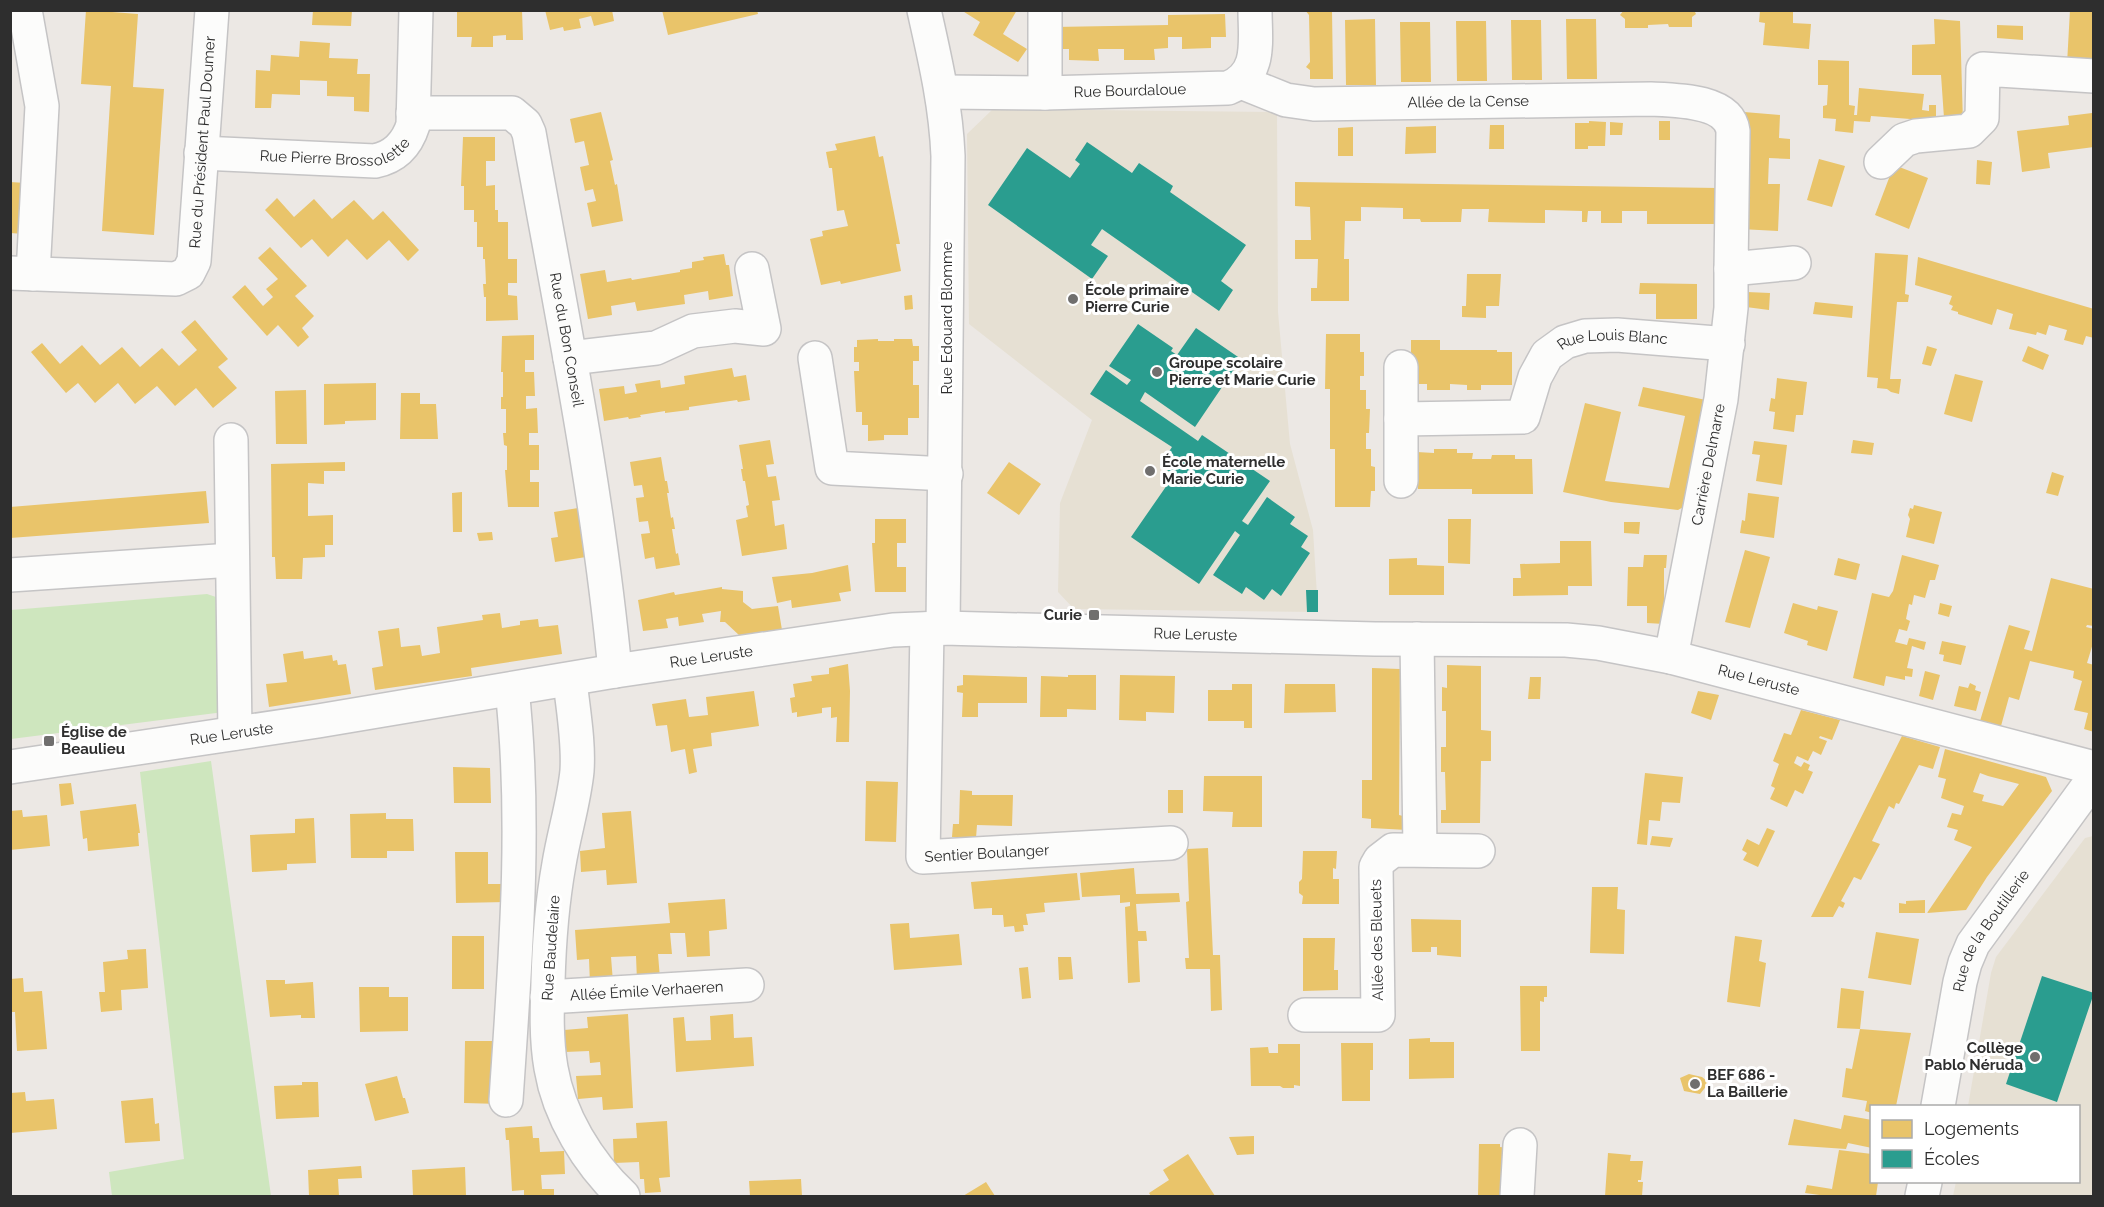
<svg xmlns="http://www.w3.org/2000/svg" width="2104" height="1207" font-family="Raleway,sans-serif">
<rect width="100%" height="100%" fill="#ece8e4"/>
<path fill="#e6e0d3" d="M993,109L1277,112L1278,312L1290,444L1313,530L1318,612L1074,609L1058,592L1060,503L1092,420L969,324L967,134Z
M2093,836V1196H1953L1956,1182H2078V1106H1968L1991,973L1996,957L2085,838Z"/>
<path fill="#cee6be" d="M207,594L216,597L222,605L224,712L11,739V610Z
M211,761L271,1196H112L109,1172L184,1159L140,772Z"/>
<path fill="#e9c46a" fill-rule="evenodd" d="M86,10L138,14L133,87L164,89L154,235L102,231L111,86L81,84Z
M313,10H352L351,26L312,25Z
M457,10H522L523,40H506V35L493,36V47H471L472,37H457Z
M545,10H612L614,21L594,26L591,16L579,19L581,28L564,31L563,27L550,30Z
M662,10H757L758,14L668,35Z
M961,10H1017L1003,34L1027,49L1018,62L973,35L980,22Z
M1305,10H1332L1333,79H1310V70L1306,67L1310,62L1309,15Z
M1624,10H1694L1696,14L1692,17V27H1669L1668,24L1648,25V28H1625V19L1620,15Z
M2070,10H2094V65L2067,64Z
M1760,11L1793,12V23L1811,24L1809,49L1763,45L1765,23L1759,22Z
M1225,14L1226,37H1211V48L1182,49V37H1168V48L1154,49L1155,60H1124V49H1098L1099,61L1069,60V49H1054V27L1168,25V15Z
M1375,19L1376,85H1346L1345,20Z
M1566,19H1596L1597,79H1567Z
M1934,19L1960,21L1963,123L1871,116L1870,122L1854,121L1853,133L1835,131L1836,119L1823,118V106L1827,105L1828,85H1818V60L1849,61V105L1855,106L1854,115H1857L1859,88L1924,94L1922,110L1929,111V105H1936V118H1944L1941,75H1912V45L1935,44Z
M1511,20H1541L1542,80H1512Z
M1456,21H1486L1487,81H1457Z
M1400,22H1430L1431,82H1401Z
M1997,25L2023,26V40L1997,38Z
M300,41L330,43L329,58L358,59L357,74H370L369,112L354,111V97L327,96V81L300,80V95L272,94L271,108H255L256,70L270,71L271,55L299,57Z
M601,112L613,160L610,161L615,185L617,184L623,221L592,227L587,203L596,201L593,189L585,191L580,167L589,165L584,141L575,143L570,119Z
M1744,112L1780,115L1779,138L1790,139V159L1769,158L1768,184H1780L1778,231L1740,229Z
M2092,113L2094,147L2048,153L2050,168L2022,172L2017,131L2069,125L2068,116Z
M1589,121L1606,122L1605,146H1588V149H1575V123H1589Z
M1659,121H1670V140H1659Z
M1610,122L1623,123L1622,135H1610Z
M1490,125H1504V149H1489Z
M1436,126V153L1405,154L1406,127Z
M1353,127V156H1338V128Z
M875,136L879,157L883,156L900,244H896L901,271L841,284L840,281L821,285L810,239L823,236L822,231L848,226L844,210L837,211L832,168H829L826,152L837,150L835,144Z
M463,137H495V161H486V186L495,185V210H498V222H508V259H517V283H508V295L517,296L518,320L486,321V297H484L483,284H486L485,259H483V247H477V222H474V210H464V186H461Z
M1819,159L1845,166L1832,207L1807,200Z
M1977,160L1992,162L1990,185L1976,184Z
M1894,165L1928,178L1909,229L1875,215Z
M10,182L26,183L24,234L10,233Z
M1295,182L1719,188L1720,224H1647V211H1622V223H1601V211H1588L1587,222H1582V211L1545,210V223L1488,222L1489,209H1462L1461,222H1421L1420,219H1403V208L1361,207V221H1345L1344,259H1349V301H1311V288H1317L1318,259H1295V240H1311L1310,207L1295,206Z
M277,198L294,217L314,199L332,219L354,200L373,220L383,211L419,250L408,261L389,240L367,260L347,239L328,257L312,239L301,248L265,210Z
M270,247L307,286L295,296L314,316L302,328L309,337L298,347L278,325L267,336L232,297L245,285L263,306L273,297L266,289L278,279L258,258Z
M1875,253L1908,255L1905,294L1909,295L1908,302H1897L1890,379H1901L1899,394L1891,392L1887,389L1877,388L1878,378L1867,377Z
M724,254L726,265H729L733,296L709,300L708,291L684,295L685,304L637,311L635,302L611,306L612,315L588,319L580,274L605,270L607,282L631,278L632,280L680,272V270L692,268V262L704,260L703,257Z
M1918,257L2094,309V338L2086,336L2083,345L2064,340L2067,330L2049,325L2046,335L2037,332L2036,335L2009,329L2013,314L1997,309L1992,325L1958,314V312L1951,310L1953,306L1949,304L1952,296L1915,285Z
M1467,274H1501L1499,306H1486V318L1462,317V306H1466Z
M1640,283L1697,284V319H1656V294H1639Z
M1747,292L1770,293L1769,310L1746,307Z
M912,295L913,309L905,310L904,296Z
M1815,302L1853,306L1852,318L1813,314Z
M195,320L228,359L218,367L237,388L213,408L196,388L175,406L157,386L135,404L118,383L95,403L78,383L66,393L31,352L42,343L60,364L82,345L100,365L122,347L140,367L162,348L179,366L197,350L181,332Z
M1326,334H1360V352H1364V376H1360V390H1366V409H1370L1369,433H1366V449H1371V466L1375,467V491H1371L1370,507H1335V449H1330V389H1325Z
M534,335V360H525V372H534L535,396H526V409L537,408L538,433H529V445H539V470H530V482H539V507H508L505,470H507V446L504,445L503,433H506V409H501V397H503V372H501L502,336Z
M878,339V341H894V339H912L913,346H919V361H913V385H919V418H908V435H884V440L868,441V425H862V412H856L854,371H859V362H854V347H857V340Z
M1411,340H1440V350H1497V352H1512V385H1481V390H1467V385L1450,384V390H1427V384H1411Z
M1927,346L1937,349L1931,366L1922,364Z
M2028,346L2049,355L2043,370L2022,361Z
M732,368L734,377L746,375L750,400L738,402L737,400L689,407V410L665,413V411L640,415L641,417L629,419L628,417L604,421L599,389L624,386L625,394L637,392L635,384L660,380L661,388L685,384L684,376Z
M1955,374L1983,381L1972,422L1944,414Z
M1777,378L1807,382L1803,415H1796L1794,432L1773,429L1775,412L1769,411L1771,398L1775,399Z
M376,383V420L345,421V424L324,425V384Z
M1643,387L1706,400L1687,505L1678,510L1611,502L1563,492L1585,403L1621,412L1605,481L1669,488L1685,416L1638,406Z
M306,390L307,444H276L275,391Z
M401,393H420V404H436L438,439H400Z
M770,440L774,464L766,465L768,477L776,476L780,500L772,501L775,526L784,524L787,549L742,556L736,520L748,517L746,506L749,505L745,481H743L741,469H743L739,445Z
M1853,440L1874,443L1872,455L1851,453Z
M1754,441L1787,445L1782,485L1756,481L1760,455L1752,454Z
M1434,449H1457V453H1473L1472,459H1491L1492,455H1515V459H1532L1533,494H1472V489H1418L1417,452L1434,453Z
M661,457L665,481H667L669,493H667L671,518L673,517L675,529H672L676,554L678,553L680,565L656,569L654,557L645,559L641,534L650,533L648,521L639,522L636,498L644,497L642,485L634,486L630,462Z
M345,462V471H324V484L308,483V516L333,515V545H325V557L303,558L302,579H276L275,557H272L271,464Z
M1009,462L1041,484L1019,515L987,493Z
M2052,472L2064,476L2058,496L2046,493Z
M206,491L209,523L10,538V507Z
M462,492V532H453L452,493Z
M1748,493L1779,497L1774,538L1740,533L1742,520L1745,521Z
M1914,505L1942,512L1934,544L1906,537L1910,519L1908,515L1910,508L1913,509Z
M578,508L586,557L555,562L551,538L558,537L554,512Z
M875,519H906V543H897V567H906V592H875L872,543H875Z
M1448,519H1471L1470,564L1448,563Z
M1624,522H1640L1639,534L1624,533Z
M492,532L493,540L479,541L477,533Z
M1560,541H1591L1592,586H1568V595L1513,596V578H1521L1520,564L1560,563Z
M1745,550L1770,557L1750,628L1725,622Z
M1644,555H1667L1666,568H1664V624L1647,623V606H1627L1628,567H1643Z
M1902,555L1939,565L1935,580H1930L1925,598L1914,595L1912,605L1909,604L1906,619L1910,621L1907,631L1899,629L1895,642L1907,645L1909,638L1926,642L1924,650L1912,646L1907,668L1913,669L1912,677L1905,676V680L1886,676L1884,686L1853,678L1872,593L1889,597L1893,591Z
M1417,558V565L1444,566V595H1389V559Z
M1838,558L1860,564L1856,580L1834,575Z
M848,565L851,591L839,593L841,601L792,608L791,600L777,603L772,577L812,573Z
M2051,578L2094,589V626L2087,625L2086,627L2094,629V640L2087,663L2094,665V732L2084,729L2088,713L2074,710L2082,681L2073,678L2074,671L2030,661L2019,700L2009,697L2001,726L1980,721L2009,625L2030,631L2024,649L2032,651Z
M722,587V589L743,591V602L752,609L778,606L782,630L740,636L725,622H720L721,611L702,614L704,622L679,626L678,617L666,619L668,628L643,631L638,600L674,592L675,595Z
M1793,603L1817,610L1818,606L1838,611L1827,651L1807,645L1808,641L1784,633Z
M1940,603L1952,606L1949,617L1938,614Z
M500,613L502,628L520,625V621L538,619L539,627L558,625L562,654L471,668L472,676L375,690L372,668L383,666L378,631L399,628L401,647L420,645L422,656L440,653L437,627L483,620L482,615Z
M1942,641L1966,646L1961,665L1943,661L1944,655L1939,654Z
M303,651L304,659L332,655L333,661L337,660L338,665L346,664L351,694L269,707L266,684L287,682L283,654Z
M848,664L850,691L849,742H836L837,717L831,718V707L822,708V713L797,717V712L792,713L790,698L795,697L793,684L812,681L811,676L829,674V668Z
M1447,665L1481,666V730L1491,731V761H1481L1480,823H1441V810H1446L1445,772H1441V747H1446V711H1442V687L1447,688Z
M1372,668L1400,669L1399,815L1407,817V830L1371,828V819L1362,818V780H1372Z
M1925,671L1940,675L1933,700L1919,696Z
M963,675L1027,677V703H978V717H962L963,693L957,692V686L963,685Z
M1068,675H1096V710L1067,709V717H1040L1041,676L1068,677Z
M1120,675L1175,676L1174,713L1146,712V721L1119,720Z
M1530,677H1541L1540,699H1528Z
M1970,683L1976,686L1975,690L1981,692L1976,711L1954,706L1959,686L1968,688Z
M1232,684H1252V728H1244V721H1208V690H1232Z
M1285,684H1335L1336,712L1284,713Z
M754,691L759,726L711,733L712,746L693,749L697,772L689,774L685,749L671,752L667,725L656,726L652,704L686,699L689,717L708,715L706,697Z
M1698,691L1719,695L1711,720L1691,713Z
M1801,710L1840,720L1832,740L1820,736L1819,738L1827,741L1821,755L1813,751L1808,761L1797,756L1794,763L1801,767L1804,762L1810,765L1808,770L1813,772L1803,794L1795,790L1787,807L1770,799L1775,788L1771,786L1779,764L1773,761L1784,733L1791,735Z
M1902,736L1940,747L1933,769L1919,765L1899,804L1896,803L1894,809L1889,806L1872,841L1880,844L1861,880L1854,877L1841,901L1845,903L1843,908L1839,906L1833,917H1811Z
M1945,749L2046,777L2052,791L1987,877L1966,910L1927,913L1972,847L1954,840L1958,830L1947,827L1952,813L1961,815L1964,806L1941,798L1946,779L1938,777ZM1980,773L1988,776L2019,784L2003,806L1982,801L1984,795L1973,792Z
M453,767L490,768L491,803H454Z
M1645,773L1683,777L1680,803L1662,802L1660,821L1649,820L1647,845L1637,844Z
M1204,776H1262V827H1232L1233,812L1203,811Z
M866,781L898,782L896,842L865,841Z
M71,783L74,804L61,806L59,784Z
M960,790L972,791V795H1013L1012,826L977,825L976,838L952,837L953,824H959Z
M1168,790H1183V813H1168Z
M136,804L140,833H138L139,846L88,851L87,838L83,839L80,811Z
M22,810L23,817L47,815L50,846L10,850V811Z
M631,811L637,883L607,885L606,870L581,872L580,851L605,848L602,813Z
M386,813V819H413L414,851H387V858H351L350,814Z
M314,818L316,863L287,864V870L252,872L250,835L295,833V819Z
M1767,828L1775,831L1758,867L1743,860L1747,853L1742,850L1747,839L1759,845Z
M1652,836L1673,838L1670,847L1650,845Z
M1208,848L1213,955H1220L1222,1010L1211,1011L1210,969H1186L1185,958H1189L1186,902L1189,901L1187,849Z
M1303,851H1337L1336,869L1333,868V879H1339V904H1302L1303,896L1299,893V882L1302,879Z
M455,852H488V884H507V902L456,903Z
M1134,868L1136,894L1179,893L1180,902L1136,904L1138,931H1146L1147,941H1138L1140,982L1128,983L1125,907L1130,906V902L1120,903V895L1082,897L1080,873Z
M1077,873L1080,900L1044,903L1045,912L1026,914L1028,925H1023L1024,931L1015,932L1014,926L1004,927L1003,915H992V908L974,909L971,882Z
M1592,887H1618L1617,909L1625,910L1624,954L1590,953Z
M725,899L727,929L709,931L710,956L687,957L685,933H670L672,954H658L660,979L637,981L636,956L611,957L613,982L590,984L589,959L577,960L575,930L670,923L668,903Z
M1925,900V913H1899V903L1906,904V901Z
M1411,919L1461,920V957L1437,955V947H1431V952H1412Z
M909,923L910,938L959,934L962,965L894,970L890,924Z
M1876,932L1919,939L1911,985L1868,978Z
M452,936H484V989H452Z
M1735,936L1762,940L1759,961L1766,963L1760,1007L1727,1002Z
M1303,938H1335L1334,970H1338V990L1303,991Z
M146,949L148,988L121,990L122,1010L101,1012L99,992H105L103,962L128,959L127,950Z
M1058,957H1071L1073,979L1059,980Z
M1028,967L1031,998L1022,999L1019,968Z
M23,978L24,992L42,991L47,1049L17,1051L15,1012H10V979Z
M266,980H285V984L313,982L315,1018H301V1015L270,1017Z
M1520,986H1547V997H1544V1002L1540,1001V1051H1521Z
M359,987H389V997H408V1031L360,1032Z
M1841,988L1864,991L1860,1029L1837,1028Z
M628,1014L633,1108L603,1110L602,1097L578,1099L576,1076L601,1075L600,1062L590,1063L589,1051L565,1052L564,1030L588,1028L587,1017Z
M733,1014L734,1038L752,1037L754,1066L676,1072L673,1018L684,1017L686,1041L711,1040L710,1016Z
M1860,1029L1911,1033L1896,1106H1872V1113L1865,1111L1867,1101L1842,1097L1846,1068L1852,1069Z
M1430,1038V1042H1454V1078L1409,1079V1039Z
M465,1041H501L500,1104L464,1103Z
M1341,1043H1373V1070H1370V1101H1342Z
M1278,1044H1300V1086L1294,1085V1088H1283L1280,1086H1251L1250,1048L1268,1047L1269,1053H1278Z
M1689,1074L1702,1077L1708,1082V1084L1700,1094L1684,1091L1680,1078Z
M397,1076L403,1098H405L409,1113L375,1121L365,1084Z
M302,1082H318L319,1117L276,1119L274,1086L302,1085Z
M25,1092L26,1101L54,1099L57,1129L10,1133V1093Z
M153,1098L155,1124L159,1123L160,1141L125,1143L121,1101Z
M1844,1115L1872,1120V1148L1848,1143L1846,1149L1788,1145L1794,1119L1841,1129Z
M667,1121L670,1177L659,1178L661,1192L645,1193L644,1179H640L639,1162L614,1163L613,1139L637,1138L636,1123Z
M532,1126L533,1138H539L540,1152L564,1151L565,1174L541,1175L542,1189H554V1196H524V1190L512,1191L509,1140H506L505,1128Z
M1254,1136V1154L1237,1155L1229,1137Z
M1479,1144H1500V1147L1509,1148V1196H1478Z
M1839,1150L1872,1154V1182H1878L1876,1196H1827L1805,1193L1807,1185L1832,1189Z
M1608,1153L1631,1155L1630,1161H1643L1641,1180H1638V1182H1643L1642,1196H1605Z
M1188,1154L1215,1196H1151L1149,1193L1169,1180L1163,1170Z
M361,1166L362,1178L338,1179L339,1196H309L308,1170Z
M465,1167L466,1196H413L412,1170Z
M801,1179L802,1196H750L749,1181Z
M986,1182L995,1196H963Z"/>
<path fill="#2a9d8f" d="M1087,142L1132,173L1139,163L1173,186L1170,192L1246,245L1221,281L1233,290L1219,311L1102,229L1091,245L1108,256L1092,279L988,205L1027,148L1070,178L1080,164L1075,160Z
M1138,324L1173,348L1171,351L1177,355L1196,328L1241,359L1195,427L1145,392L1140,401L1198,441L1202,435L1270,481L1242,521L1248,525L1267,497L1295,517L1290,524L1308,536L1301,547L1310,553L1281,596L1272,589L1264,600L1246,587L1242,594L1213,575L1240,535L1235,531L1199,584L1131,537L1174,475L1160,465L1172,447L1090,394L1106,370L1127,385L1131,380L1109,366Z
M1306,590H1318V612H1307Z
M2042,976L2094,993L2057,1102L2006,1084Z"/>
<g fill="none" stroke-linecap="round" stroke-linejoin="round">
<g stroke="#c5c4c5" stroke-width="36">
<g id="minor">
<path d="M25,10L42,106L33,274"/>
<path d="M924,10C935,59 946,106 948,156L943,628"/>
<path d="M1045,10V93"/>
<path id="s1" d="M1241,82L1286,100L1314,104L1651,99C1676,100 1729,100 1733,131L1731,269L1794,263"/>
<path id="s2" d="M942,92L1045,93L1228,88C1262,75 1255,41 1255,10"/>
<path id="s3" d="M413,113H512L525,124L529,133C561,312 598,491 615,671"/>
<path id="s4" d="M201,153L375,161C395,157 407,144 413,125L416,10"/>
<path d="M1881,162L1904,140L1916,136L1969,131L1982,118L1983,69L2094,76"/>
<path id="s5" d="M10,273L176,279L188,273L194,261L212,10"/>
<path d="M570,358L656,348L693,331L735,326L764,329L752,269"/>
<path d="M815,358L832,468L946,474"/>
<path d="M1401,419V367"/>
<path d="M231,440L235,733"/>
<path id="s6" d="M1401,481V419L1523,417L1535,377L1547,355L1565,342L1585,336L1617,335L1728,344"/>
<path d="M10,575L232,560"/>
<path id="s7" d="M927,629L923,857L1171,843"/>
<path d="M1417,639L1420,849"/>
<path id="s8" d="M1671,657L1721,399L1731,308V269"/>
<path d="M570,680C573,710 579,741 577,771C574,802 564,833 559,864C552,903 549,942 548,982C547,1010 546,1039 551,1068C559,1116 588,1163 623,1196"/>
<path id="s9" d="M10,767L318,721L615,671L893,630L943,628L1375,639L1566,640L1598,643L1671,657L2094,768"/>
<path id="s10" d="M547,997L747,985"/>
<path d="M1305,1015H1378L1376,867L1380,860L1393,850L1478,851"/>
<path d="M506,1100C515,964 527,825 512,689"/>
<path id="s11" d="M1938,1106L1960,982L1965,963L1973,944L2094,778"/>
<path d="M1517,1196L1520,1145"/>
<path d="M1922,1196L1925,1182"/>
</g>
</g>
<use href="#minor" stroke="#fcfcfb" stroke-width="33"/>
</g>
<g fill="#706f6e" stroke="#fff" stroke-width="2">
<circle cx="1073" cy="299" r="6"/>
<circle cx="1157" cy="372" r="6"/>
<circle cx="1150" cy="471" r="6"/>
<rect x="1088" y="609" width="12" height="12" rx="3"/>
<rect x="43" y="735" width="12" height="12" rx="3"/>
<circle cx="2035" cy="1057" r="6"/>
<circle cx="1695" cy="1084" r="6"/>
</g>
<g text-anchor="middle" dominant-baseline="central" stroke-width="6" stroke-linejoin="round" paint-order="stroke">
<g font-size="15" fill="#2e2e2e" stroke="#fff">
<text stroke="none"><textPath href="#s2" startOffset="188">Rue Bourdaloue</textPath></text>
<text stroke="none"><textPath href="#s1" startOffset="231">Allée de la Cense</textPath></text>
<text stroke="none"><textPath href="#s5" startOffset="312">Rue du Président Paul Doumer</textPath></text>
<text stroke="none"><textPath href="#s4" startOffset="136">Rue Pierre Brossolette</textPath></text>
<text transform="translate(947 318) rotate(-90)">Rue Edouard Blomme</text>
<text stroke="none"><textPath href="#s3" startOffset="336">Rue du Bon Conseil</textPath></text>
<text stroke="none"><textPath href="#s6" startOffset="321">Rue Louis Blanc</textPath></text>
<text stroke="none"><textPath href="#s8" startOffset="196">Carrière Delmarre</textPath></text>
<text stroke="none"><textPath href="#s9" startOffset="1196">Rue Leruste</textPath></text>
<text stroke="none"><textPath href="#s9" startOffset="710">Rue Leruste</textPath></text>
<text stroke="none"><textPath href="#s9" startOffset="1764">Rue Leruste</textPath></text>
<text stroke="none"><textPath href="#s9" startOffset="224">Rue Leruste</textPath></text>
<text stroke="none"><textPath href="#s7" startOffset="292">Sentier Boulanger</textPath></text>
<text stroke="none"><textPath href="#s11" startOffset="186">Rue de la Boutillerie</textPath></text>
<text transform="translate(1377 940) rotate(-91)">Allée des Bleuets</text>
<text transform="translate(551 948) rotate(-86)">Rue Baudelaire</text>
<text stroke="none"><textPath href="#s10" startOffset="100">Allée Émile Verhaeren</textPath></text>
</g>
<g font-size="15" font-weight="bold" fill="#2e2e2e" stroke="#fff" text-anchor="start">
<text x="1085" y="290">École primaire<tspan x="1085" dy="17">Pierre Curie</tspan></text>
<text x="1169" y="363">Groupe scolaire<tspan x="1169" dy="17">Pierre et Marie Curie</tspan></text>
<text x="1162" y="462">École maternelle<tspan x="1162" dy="17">Marie Curie</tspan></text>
<text x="1082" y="615" text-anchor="end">Curie</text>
<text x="61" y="732">Église de<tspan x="61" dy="17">Beaulieu</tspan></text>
<text x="2023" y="1048" text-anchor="end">Collège<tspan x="2023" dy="17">Pablo Néruda</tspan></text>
<text x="1707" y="1075">BEF 686 -<tspan x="1707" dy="17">La Baillerie</tspan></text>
</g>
</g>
<rect width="2104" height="1207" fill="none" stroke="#2e2e2e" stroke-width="24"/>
<rect x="1870" y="1105" width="210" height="78" fill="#ffffff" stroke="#ababab" stroke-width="1.5"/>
<rect x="1882" y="1120" width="30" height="18" fill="#e9c46a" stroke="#ababab" stroke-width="1.5"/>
<text x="1924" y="1135" font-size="18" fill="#2e2e2e">Logements</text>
<rect x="1882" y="1150" width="30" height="18" fill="#2a9d8f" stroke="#ababab" stroke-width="1.5"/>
<text x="1924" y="1165" font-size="18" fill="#2e2e2e">Écoles</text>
</svg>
